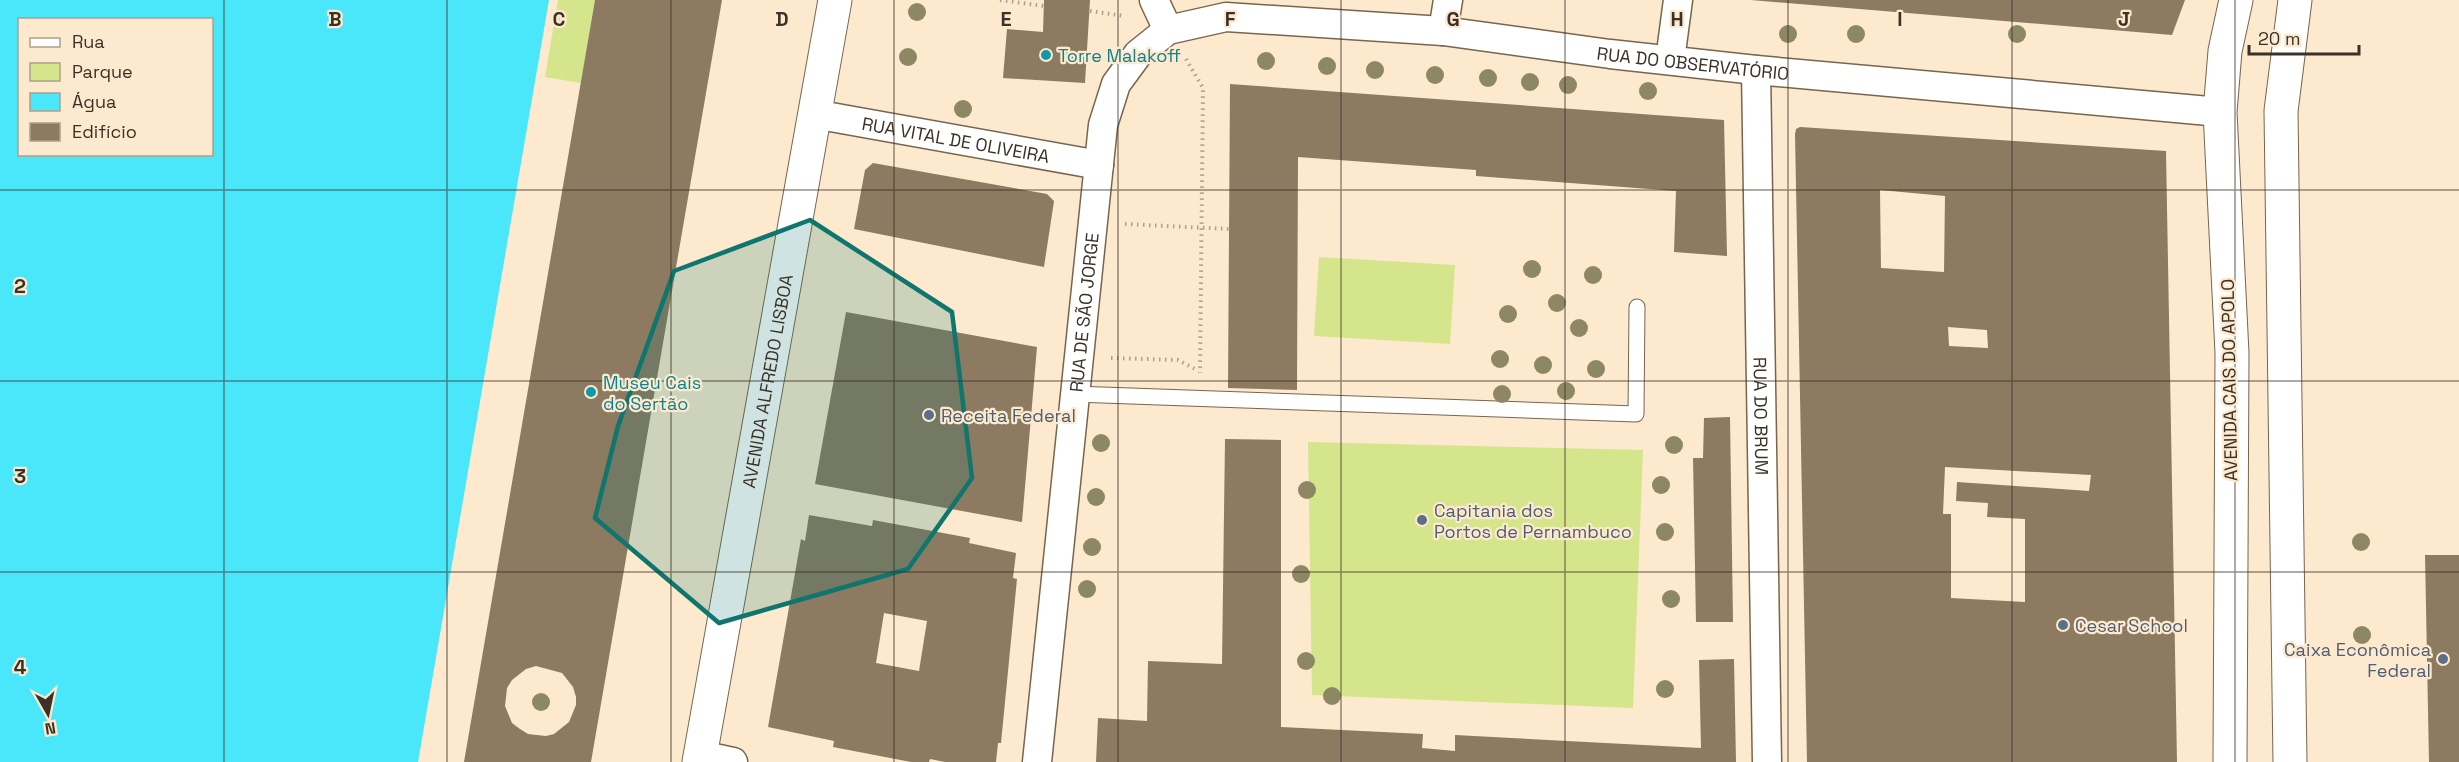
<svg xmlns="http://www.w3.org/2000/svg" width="2459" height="762" font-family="'Space Grotesk',sans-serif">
<rect width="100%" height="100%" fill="#fde9ce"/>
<path fill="#d4e58c" d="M558,0H595L581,83L545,77Z
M1319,257L1455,265L1450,344L1314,336Z
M1308,442L1643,450L1633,708L1312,695Z"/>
<path fill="#49e7f9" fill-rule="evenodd" d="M0,0H549L418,762H0ZM20,20H212V154H20Z"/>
<path fill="#8c7a61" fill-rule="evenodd" d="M595,0H722L591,762H464ZM536,666L562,673L573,687L576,697V705L569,722L554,734L546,736L528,734L520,729L512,723L505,706L507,688L512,680L526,669Z
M1044,0H1090L1085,83L1003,78L1007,29L1043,32Z
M1751,0H2185L2172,35Z
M1230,84L1724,120L1727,256L1674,252L1676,191L1476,176V170L1298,157L1297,390L1228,388Z
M1800,127L2166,151L2177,762H1807L1795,134L1796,129ZM1880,190L1945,196L1944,272L1881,268ZM1948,327L1987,330L1988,348L1949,346ZM1945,467L2091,475L2089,491L1957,482L1956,501L1988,503L1987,517L2025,519V602L1951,598V514H1943Z
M873,163L1047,194L1054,201L1044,267L854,229L865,170Z
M846,312L1037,347L1022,522L815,484Z
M1730,417L1733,622H1696L1693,458H1703L1704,418Z
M1225,439L1281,440V727L1423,734L1422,748L1455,751V735L1701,748L1699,660L1734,659L1736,762H1096L1098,718L1147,721L1148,661L1222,664Z
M809,515L872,526L873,520L970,538L969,543L1016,553L1013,578L1017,579L1001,743H998L996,762H945L930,759L929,762H911L833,747L834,741L768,727L801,539L805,541ZM884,613L927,621L919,671L876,663Z
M2425,555H2459V762H2429Z"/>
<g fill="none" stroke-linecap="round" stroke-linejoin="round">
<g stroke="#77654d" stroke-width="17">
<path id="service" d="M1074,394L1636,414L1637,307"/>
</g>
<g stroke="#77654d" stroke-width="31">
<g id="minor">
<path d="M1154,0L1168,30"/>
<path d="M1443,31L1448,0"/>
<path d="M1670,60L1678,0"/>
<path id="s1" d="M1756,70L1767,762"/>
<path id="s2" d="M814,114L1099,165"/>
<path d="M700,755L733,762"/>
<path id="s3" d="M1037,762L1103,125L1116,84L1138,54L1168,30L1226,17L1443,31L1610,54L1756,70L2220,112"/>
</g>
</g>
<g stroke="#77654d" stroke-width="35">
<g id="secondary">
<path id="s4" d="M699,762L835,0"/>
<path d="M2230,762L2232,353L2220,112L2225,51L2236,0"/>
<path d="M2290,762L2281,111L2295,0"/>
</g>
</g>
<path stroke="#ae9f8a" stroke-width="4" stroke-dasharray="1.5 4.5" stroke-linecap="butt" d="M1000,0L1044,6
M1090,11L1125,16
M1186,59L1203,88L1200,373
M1125,224L1229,229
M1111,358L1178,360L1197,370"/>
<use href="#service" stroke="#fff" stroke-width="15"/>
<use href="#minor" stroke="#fff" stroke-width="28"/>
<use href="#secondary" stroke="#fff" stroke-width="33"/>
</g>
<g fill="#8d8864">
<circle cx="917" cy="12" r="9"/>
<circle cx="1788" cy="34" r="9"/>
<circle cx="1856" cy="34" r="9"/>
<circle cx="2017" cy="34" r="9"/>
<circle cx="908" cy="57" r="9"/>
<circle cx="1266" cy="61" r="9"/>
<circle cx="1327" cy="66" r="9"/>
<circle cx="1375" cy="70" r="9"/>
<circle cx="1435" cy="75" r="9"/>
<circle cx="1488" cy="78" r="9"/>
<circle cx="1530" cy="82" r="9"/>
<circle cx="1568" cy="85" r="9"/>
<circle cx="1648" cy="91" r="9"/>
<circle cx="963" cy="109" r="9"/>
<circle cx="1532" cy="269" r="9"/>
<circle cx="1593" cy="275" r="9"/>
<circle cx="1557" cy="303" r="9"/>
<circle cx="1508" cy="314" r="9"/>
<circle cx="1579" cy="328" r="9"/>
<circle cx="1500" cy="359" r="9"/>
<circle cx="1543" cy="365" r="9"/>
<circle cx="1596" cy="369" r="9"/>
<circle cx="1566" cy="391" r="9"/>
<circle cx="1502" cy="394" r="9"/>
<circle cx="1101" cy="443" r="9"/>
<circle cx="1674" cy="445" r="9"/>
<circle cx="1661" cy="485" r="9"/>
<circle cx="1307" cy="490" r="9"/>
<circle cx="1096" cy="497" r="9"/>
<circle cx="1665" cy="532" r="9"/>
<circle cx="2361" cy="542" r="9"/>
<circle cx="1092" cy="547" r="9"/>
<circle cx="1301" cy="574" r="9"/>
<circle cx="1087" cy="589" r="9"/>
<circle cx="1671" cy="599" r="9"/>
<circle cx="2362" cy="635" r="9"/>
<circle cx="1306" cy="661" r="9"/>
<circle cx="1665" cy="689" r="9"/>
<circle cx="1332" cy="696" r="9"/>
<circle cx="541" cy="702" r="9"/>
</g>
<path fill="#0f766e" fill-opacity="0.2" stroke="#0f766e" stroke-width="4.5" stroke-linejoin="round" d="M810,220L952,312L972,478L908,569L719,623L595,518L618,426L674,271Z"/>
<path fill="none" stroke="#3a3227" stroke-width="1.5" stroke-opacity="0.55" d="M224,0V762M447,0V762M671,0V762M894,0V762M1118,0V762M1341,0V762M1565,0V762M1788,0V762M2012,0V762M2235,0V762M0,190H2459M0,381H2459M0,572H2459"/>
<g fill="#0f9aa8" stroke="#fde9ce" stroke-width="2">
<circle cx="1046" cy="55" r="6"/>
<circle cx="591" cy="392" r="6"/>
</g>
<g fill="#5c6f8a" stroke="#fde9ce" stroke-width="2">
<circle cx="929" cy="415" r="6"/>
<circle cx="1422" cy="520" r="6"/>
<circle cx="2063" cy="625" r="6"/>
<circle cx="2443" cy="659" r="6"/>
</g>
<g text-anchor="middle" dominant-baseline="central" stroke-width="4.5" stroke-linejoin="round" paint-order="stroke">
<g font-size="18" fill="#0d838f" stroke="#fde9ce" text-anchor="start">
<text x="1058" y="55">Torre Malakoff</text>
<text x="603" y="382">Museu Cais<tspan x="603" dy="21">do Sertão</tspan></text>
</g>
<g font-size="18" fill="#3a3227" stroke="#fde9ce">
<text stroke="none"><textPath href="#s3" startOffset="1288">RUA DO OBSERVATÓRIO</textPath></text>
<text stroke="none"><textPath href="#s2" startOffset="144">RUA VITAL DE OLIVEIRA</textPath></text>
<text stroke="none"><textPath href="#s3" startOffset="452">RUA DE SÃO JORGE</textPath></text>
<text transform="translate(2229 380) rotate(-91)">AVENIDA CAIS DO APOLO</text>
<text stroke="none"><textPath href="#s4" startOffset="387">AVENIDA ALFREDO LISBOA</textPath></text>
<text stroke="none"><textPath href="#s1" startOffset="346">RUA DO BRUM</textPath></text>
</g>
<g font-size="18" fill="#4e5e75" stroke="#fde9ce" text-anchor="start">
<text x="941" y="415">Receita Federal</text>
<text x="1434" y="510">Capitania dos<tspan x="1434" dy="21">Portos de Pernambuco</tspan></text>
<text x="2075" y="625">Cesar School</text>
<text x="2431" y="649" text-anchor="end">Caixa Econômica<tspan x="2431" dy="21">Federal</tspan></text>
</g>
</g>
<g font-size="20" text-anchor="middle" font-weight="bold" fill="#3a3227" stroke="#fde9ce" stroke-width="4.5" stroke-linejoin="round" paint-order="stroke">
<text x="335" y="26">B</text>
<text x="559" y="26">C</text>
<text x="782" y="26">D</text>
<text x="1006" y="26">E</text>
<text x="1230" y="26">F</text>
<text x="1453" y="26">G</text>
<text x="1677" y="26">H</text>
<text x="1900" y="26">I</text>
<text x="2124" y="26">J</text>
<text x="20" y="293">2</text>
<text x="20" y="483">3</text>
<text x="20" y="674">4</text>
</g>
<rect x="18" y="18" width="195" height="138" fill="#fde9ce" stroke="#afa08b" stroke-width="1.5"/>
<rect x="30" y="38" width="30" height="9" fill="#ffffff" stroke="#afa08b" stroke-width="1.5"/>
<text x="72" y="48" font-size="18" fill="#3a3227">Rua</text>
<rect x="30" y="63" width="30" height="18" fill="#d4e58c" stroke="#afa08b" stroke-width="1.5"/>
<text x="72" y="78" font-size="18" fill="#3a3227">Parque</text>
<rect x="30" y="93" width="30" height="18" fill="#49e7f9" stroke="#afa08b" stroke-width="1.5"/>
<text x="72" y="108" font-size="18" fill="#3a3227">Água</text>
<rect x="30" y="123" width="30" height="18" fill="#8c7a61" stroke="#afa08b" stroke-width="1.5"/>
<text x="72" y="138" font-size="18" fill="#3a3227">Edifício</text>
<g transform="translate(48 714) rotate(171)" stroke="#fde9ce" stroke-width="4.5" paint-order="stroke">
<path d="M0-4.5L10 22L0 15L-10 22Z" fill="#3a3227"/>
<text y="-9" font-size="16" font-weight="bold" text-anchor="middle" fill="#3a3227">N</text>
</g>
<path d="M2249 45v9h110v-9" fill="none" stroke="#3a3227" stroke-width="3"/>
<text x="2258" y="45" font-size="18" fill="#3a3227" stroke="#fde9ce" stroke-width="4.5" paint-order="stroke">20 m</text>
</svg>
